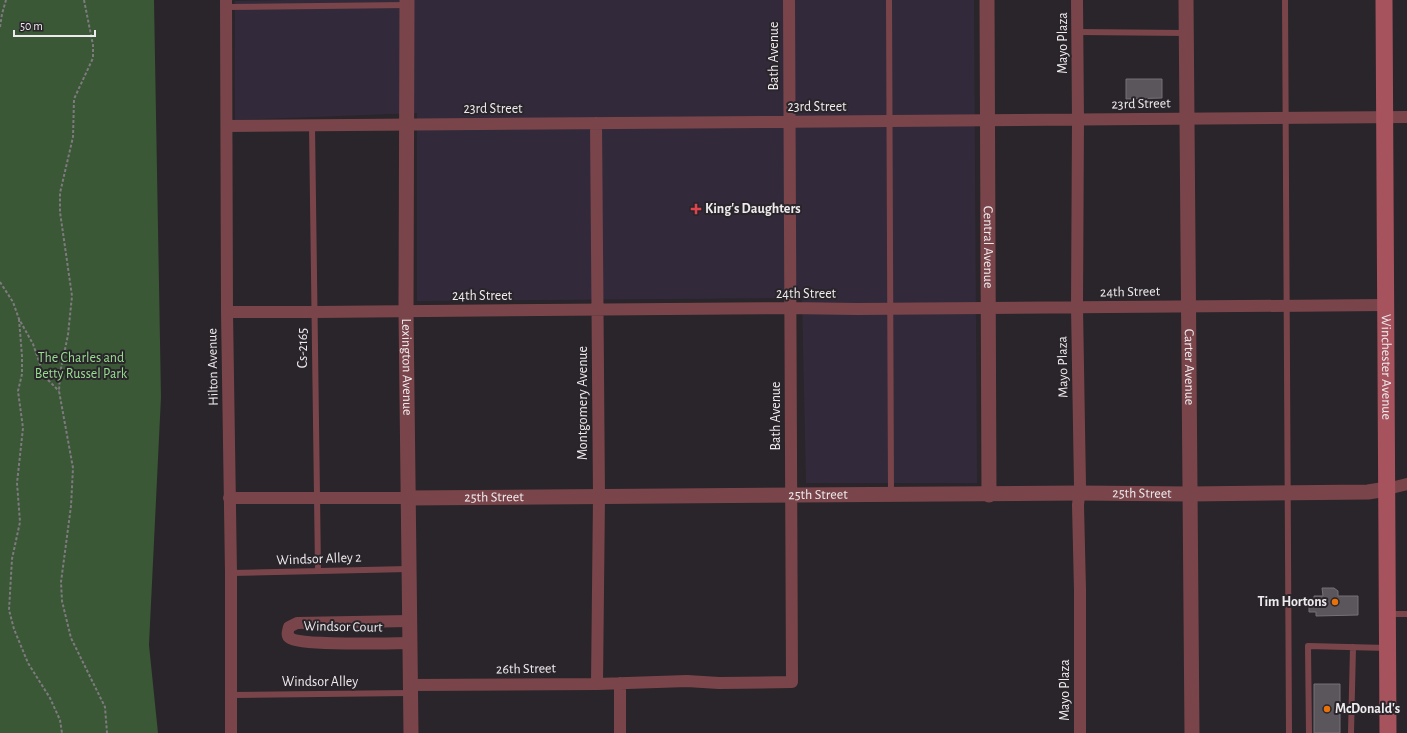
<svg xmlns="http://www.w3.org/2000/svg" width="1407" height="733" font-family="'Alegreya Sans',sans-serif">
<rect width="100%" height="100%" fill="#29252a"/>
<path fill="#322a3a" d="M289,0H974L977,483H806L802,298L417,301V113L235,120V1Z"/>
<path fill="#3a5736" d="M0,0H154L161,397L149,645L158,733H0Z"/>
<path fill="#5b565b" stroke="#777176" d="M1126,79H1162V98L1126,99Z
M1322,588H1334L1338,591V596H1358V615L1316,616V612H1309V602H1314V596H1323Z
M1314,684H1340V733H1314Z"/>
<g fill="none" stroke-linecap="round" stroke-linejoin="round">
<path stroke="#7e7b7f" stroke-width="2" stroke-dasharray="3 2" stroke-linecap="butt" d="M84,0L93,45V58L74,99L73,137L60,193V212L72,296L68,335L60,373L59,391L73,468L71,506L61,582L62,601L71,638L105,707L107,733
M0,27L2,14L6,0
M0,282L13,302L19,319L33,344L44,376L59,391
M19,319L22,356V374L18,391L23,428L17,483L20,522L12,559L9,610L14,629L28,663L50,698L60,720L62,733"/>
<path stroke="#7a454a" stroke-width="6" d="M889,0L891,494
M1285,0L1289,733
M226,7L407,5
M1078,32L1186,33
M312,126L318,570
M231,573L408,569
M1389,614H1407
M231,695L410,693
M1309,733L1308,646L1387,648
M1351,733L1353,647"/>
<path stroke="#7a454a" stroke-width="12" d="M226,0L227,312L231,573V733
M1077,0L1078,120L1077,307L1080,486L1078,505L1080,590V733
M596,123L599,496L597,684
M227,126L1407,117
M227,312H315L790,308L857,309L1386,305
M1387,489L1407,484
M229,498H408
M409,621L297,623L289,627C288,631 286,636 290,638C300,646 392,643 410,643
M620,683V733
M410,685L597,684L687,681L719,683L792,682L789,0"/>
<g stroke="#7a454a" stroke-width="15">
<path id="s1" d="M407,0L406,311L411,733"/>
<path id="s2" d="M987,0L989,495"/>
<path id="s3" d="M1186,0L1192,733"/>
<path id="s4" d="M408,498L1079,493L1190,494L1368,492L1387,489"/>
</g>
<path stroke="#a7535e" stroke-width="17" id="s5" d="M1384,0L1388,733"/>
</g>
<path fill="#e0444e" stroke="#29252a" stroke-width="1.5" d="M694 203h4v4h4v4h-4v4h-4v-4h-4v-4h4z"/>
<g fill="#e8710a" stroke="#29252a" stroke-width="1.5">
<circle cx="1335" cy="602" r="4"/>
<circle cx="1327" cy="709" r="4"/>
</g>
<g text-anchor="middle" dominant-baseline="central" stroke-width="4" stroke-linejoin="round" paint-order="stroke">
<g font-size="14" fill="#eeebee" stroke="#29252a">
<text transform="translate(1063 43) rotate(-90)">Mayo Plaza</text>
<text transform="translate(774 56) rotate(-90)">Bath Avenue</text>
<text transform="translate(1141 104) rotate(-1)">23rd Street</text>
<text x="817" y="107">23rd Street</text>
<text x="493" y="109">23rd Street</text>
<text stroke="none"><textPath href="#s2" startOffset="247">Central Avenue</textPath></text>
<text transform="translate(1130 292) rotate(-1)">24th Street</text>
<text x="806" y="294">24th Street</text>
<text x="482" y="296">24th Street</text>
<text transform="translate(303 348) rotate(-90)">Cs-2165</text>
<text stroke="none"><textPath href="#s3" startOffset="367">Carter Avenue</textPath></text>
<text transform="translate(213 367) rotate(-91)">Hilton Avenue</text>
<text stroke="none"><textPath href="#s1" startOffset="367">Lexington Avenue</textPath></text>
<text transform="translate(1063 367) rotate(-91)">Mayo Plaza</text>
<text stroke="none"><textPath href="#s5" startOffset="367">Winchester Avenue</textPath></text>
<text transform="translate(583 403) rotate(-90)">Montgomery Avenue</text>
<text transform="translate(776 416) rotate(-90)">Bath Avenue</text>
<text stroke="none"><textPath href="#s4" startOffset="734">25th Street</textPath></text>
<text stroke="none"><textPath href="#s4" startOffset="410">25th Street</textPath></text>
<text stroke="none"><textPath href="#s4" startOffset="86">25th Street</textPath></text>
<text transform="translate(319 559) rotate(-2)">Windsor Alley 2</text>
<text transform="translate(343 627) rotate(1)">Windsor Court</text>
<text transform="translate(526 669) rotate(-1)">26th Street</text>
<text x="320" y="682">Windsor Alley</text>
<text transform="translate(1065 690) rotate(-90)">Mayo Plaza</text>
</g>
<g font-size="14" font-weight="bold" fill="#eeebee" stroke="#29252a" text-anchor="start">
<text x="705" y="209">King's Daughters</text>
<text x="1327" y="602" text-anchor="end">Tim Hortons</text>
<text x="1335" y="709">McDonald's</text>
</g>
<g font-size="14" fill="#95de8d" stroke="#29252a">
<text x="81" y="358">The Charles and<tspan x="81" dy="16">Betty Russel Park</tspan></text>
</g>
</g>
<path d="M14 30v6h81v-6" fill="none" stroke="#eeebee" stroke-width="2"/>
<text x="20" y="30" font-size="12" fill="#eeebee" stroke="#29252a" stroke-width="3" paint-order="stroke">50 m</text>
</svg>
